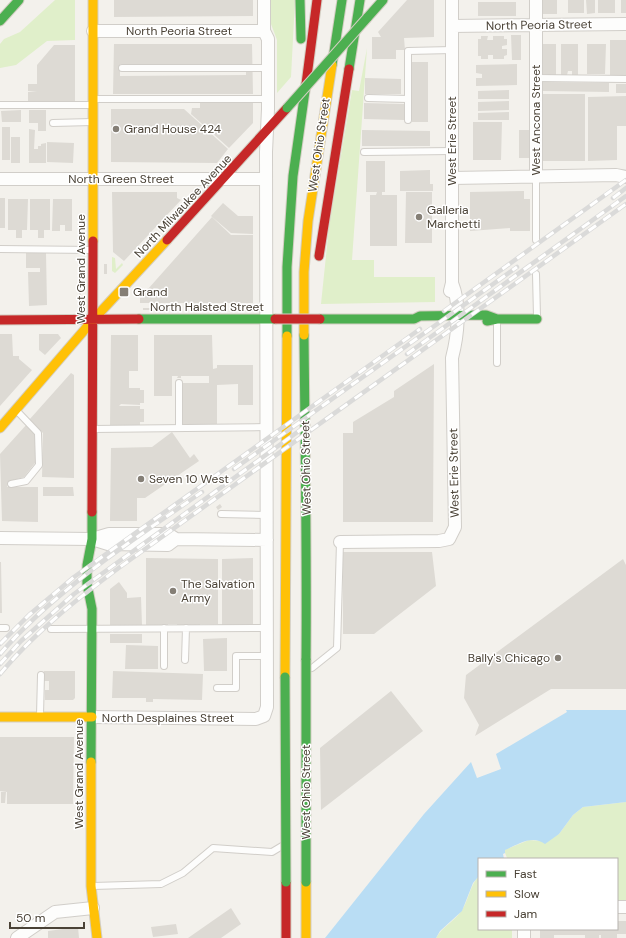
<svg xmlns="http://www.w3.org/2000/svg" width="626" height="938" font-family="'DM Sans',sans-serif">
<rect width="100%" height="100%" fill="#f3f1ec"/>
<path fill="#e0efca" d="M55,0H75V40L47,41L16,65L0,68V44L4,39L20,32Z
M271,0H295L291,77L277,93V40L271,24Z
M367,48L352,260H374V277H435V302L321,304L329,227L352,90L359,91Z
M112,257L115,258L116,269L122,263L123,265L115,273L112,271Z
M626,802V901L617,900V859H504L507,858L504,850L529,840L541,841L559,834L573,815L583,807Z
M479,876V929H512V938H436C443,926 455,921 462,910C469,899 470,885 479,876Z"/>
<path fill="#b9ddf4" d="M566,710H626V802L583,807L573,815L559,834L545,844C532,834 517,845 505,850V853L503,854L504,859H479V876L473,883L462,911L440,931L436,938H325L424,814L471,762L477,778L501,769L496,754L567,712Z"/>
<path fill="#dddad4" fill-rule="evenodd" d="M114,0H253V16L114,17Z
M407,0H434V37L404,38L405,50H396V59H372V37H381L378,32Z
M541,0H557V14H541Z
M568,0H584V13H568Z
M586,0H595V13L587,14Z
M598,0H615V13H598Z
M621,0H626V13H621Z
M478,2H516V16H478Z
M511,35H521V60H512Z
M481,36H488L487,40H493V36H504V39H507V45L502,46V49H507V55L504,56V59H493V55H488V59H481V56H478V39H481Z
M610,40H626V75H610Z
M114,44H252L253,94H113ZM120,64H246V75L120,76Z
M542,44H556V76L542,74Z
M561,44H578V75H572V71H568L567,75H561Z
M587,44H606L605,74H587Z
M54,45H75V92H57H75V103H28V92H37V65Z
M412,62H428V122H412Z
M517,64V85L476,86V78H482V74L476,73V65Z
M365,78L401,79V94H365Z
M543,82L609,83V92L543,91Z
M28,84H37V92L28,91Z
M616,84H626V93H616Z
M509,90V99H478V91Z
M540,94H585V161H540Z
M626,96V126H617V160L588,161V97Z
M509,101V110L478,111V102Z
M253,102V123L229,148L191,114L192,108H200V103Z
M364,103L404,104V120L364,119Z
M111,109H184L228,149L217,163L111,162Z
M21,110V122H2L1,111Z
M29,110H46V131H38V123H29Z
M509,112V120H478V113Z
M473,122H502L501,160H473Z
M2,127H10V160H2Z
M29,129L35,130L34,149H38V146H41V144L46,143V163H29Z
M362,130L430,131V146H362Z
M519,130H532V158H519Z
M11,137H20V163H11Z
M47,142L74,143L73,163L47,162Z
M366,161H385V192H382V195H397V246H370V195H376L377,192H366Z
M430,170V184H433V191H400V171Z
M524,191V199H530V231H510V228L470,231V192Z
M112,192H177V198L181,200L124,261L113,252Z
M406,192H432V243H405Z
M0,198H5V228H0Z
M8,199H28L27,230H22V238H16V230H8Z
M30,199H50V230H44V238H38V230H30Z
M53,199H72V231H65V225H60V231H52Z
M223,203L238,216H253V234L231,233L211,216Z
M212,217L231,235H253V303H140V298Z
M26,253H46L47,305L29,306L28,272H40V268H26Z
M104,264H107V274H104Z
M79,287H81V296H79Z
M143,308H153V310H143Z
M0,334H12L13,356H19V359L32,370L0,406Z
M39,334H58L61,338L45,355L39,350Z
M111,335H138V371H129V388H140V390H144V403H140V405L121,404L119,406H140V409H144V422H140V425H110Z
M154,335H212L213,369L217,368V365H253V405H238V384L217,385V424H182V383H209V376H181V378H177L178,376H172V396H154Z
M434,364L433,522H343V433H353V422L394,397V391Z
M71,373L74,375V478L42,477L43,433L29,420Z
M27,424L36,432L35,463L24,477L7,482V487H38V522L2,521L0,454Z
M172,432L190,458L194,454L199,461L145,498H137V521H110L111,448L152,447Z
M43,487H73L74,496H43Z
M220,504L222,507L218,510L216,507Z
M343,552H432L436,586L374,634H343Z
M146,558L218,559V624H200V626H177V624H168V626H146Z
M253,558V626H222V559Z
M623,559L626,565V689H551L475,736L479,725L464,698L466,675Z
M0,562H1L2,613H0Z
M119,582L127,593V598L141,597L142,625H110V589Z
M110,634H142V643H110Z
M227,638V671H204L203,639Z
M126,645L158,646V669H125Z
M44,671H75V698L73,700H45V690H49V681H44Z
M113,671L203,674L202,700L153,699V702H146V698H112Z
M391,691L423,731L321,810L320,748Z
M0,737H74L73,804H7V792L0,791Z
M1,792H6L5,803H1Z
M231,908L241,924L221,938H188Z
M617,921H626V934H617V938H601V935H599V938H585V935H554V938H540V929H617Z
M176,924L178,934L153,937L151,927Z
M78,927L79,938H48V931Z"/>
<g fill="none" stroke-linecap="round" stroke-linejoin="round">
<g stroke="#d1cec9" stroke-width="8">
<path id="lane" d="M122,68H268
M536,78L626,79
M368,98L408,99
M94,99H268
M0,105H92
M408,120V51L452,50
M53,123L92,122
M364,152L452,151
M536,177V240
M0,249L92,250
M536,274L537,317
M497,363V321
M179,383V428
M93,429L267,427
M11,484L26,481L39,465L38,433L17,411
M221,514L267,515
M0,628H6
M51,629L267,628
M185,660L186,628
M164,666V628
M312,668L337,648L340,542
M217,688H236V656H267
M40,715L41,675
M93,886L161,884L183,873L213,848L272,852L282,846"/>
</g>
<g stroke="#d1cec9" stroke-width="14">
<path id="street" d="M452,26L626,24
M93,31H264
M536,177V0
M452,178L616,175L626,177
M0,179H266
M450,291L452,283V0
M0,538L92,539L109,534H168L176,539L267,540
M92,539L108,544L168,545L176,539
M340,542L439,541L449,539L455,527L452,358C458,335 461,305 452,283
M92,717L256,719L264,716L267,707L266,152L268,109V39L264,31V0
M617,907H626
M524,929V938
M17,938L55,912L93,908"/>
</g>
<g stroke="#d3cec2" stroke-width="11">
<path id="fast" d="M300,0L301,39
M367,18L383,0
M0,21L19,0
M332,65L342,0
M349,69L360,0
M139,319H275
M320,319H414L420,316L486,315L497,319
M487,321L497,319H537
M304,335C305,443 307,552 306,660
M287,336V267L293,176L306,84
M91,762L92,609L87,584V565L92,539V512"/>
</g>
<g stroke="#d3cec2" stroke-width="11">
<path id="slow" d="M93,241V0
M304,335V272L308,221L332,65
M0,428L93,320L167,240
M285,677L287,336
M0,717H92
M91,762V886L97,938
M306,882V938"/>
</g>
<g stroke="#d3cec2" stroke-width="11">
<path id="jam" d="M306,84L317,0
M167,240L287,108
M319,256L349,69
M0,320L139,319
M92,512L93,241
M286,882V938"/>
</g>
<use href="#lane" stroke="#fdfdfc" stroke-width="6"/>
<use href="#street" stroke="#fdfdfc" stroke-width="12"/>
<use href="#fast" stroke="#4caf50" stroke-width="9"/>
<use href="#slow" stroke="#ffc107" stroke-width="9"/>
<use href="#jam" stroke="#c62828" stroke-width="9"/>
<g stroke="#dadad9" stroke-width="4.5">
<path id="rail" d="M613,198L626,188
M444,311L626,180
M407,354L626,196
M234,469L517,267
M0,644L29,615L74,577L420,329
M0,654C56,589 132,541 202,492
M0,664L21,641L74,594L303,428
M0,674C35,632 77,599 120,567L626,204"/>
</g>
<use href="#rail" stroke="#fff" stroke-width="3" stroke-dasharray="9" stroke-linecap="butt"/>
<g stroke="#d3cec2" stroke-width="11" stroke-linecap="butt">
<path id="fast-bridge" d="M287,108L367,18
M306,660V882
M285,677L286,882"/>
</g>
<g stroke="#d3cec2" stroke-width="11" stroke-linecap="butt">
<path id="jam-bridge" d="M275,319H320"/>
</g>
<use href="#fast-bridge" stroke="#4caf50" stroke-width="9"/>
<use href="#jam-bridge" stroke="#c62828" stroke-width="9"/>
</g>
<g fill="#857f76" stroke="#fff" stroke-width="1.5">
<circle cx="116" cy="129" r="4"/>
<circle cx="419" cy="217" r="4"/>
<rect x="119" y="287" width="10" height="10" rx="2"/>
<circle cx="141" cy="479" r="4"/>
<circle cx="173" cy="591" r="4"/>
<circle cx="558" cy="658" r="4"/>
</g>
<g text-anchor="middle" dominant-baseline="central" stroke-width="3" stroke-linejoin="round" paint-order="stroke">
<g font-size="12" fill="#4a4236" stroke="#fff">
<text transform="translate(539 25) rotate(-1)">North Peoria Street</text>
<text x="179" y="31">North Peoria Street</text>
<text transform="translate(536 120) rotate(-90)">West Ancona Street</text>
<text transform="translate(452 141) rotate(-90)">West Erie Street</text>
<text transform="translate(319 145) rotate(-82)">West Ohio Street</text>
<text x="121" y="179">North Green Street</text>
<text transform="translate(183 206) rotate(-47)">North Milwaukee Avenue</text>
<text transform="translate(81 269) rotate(-90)">West Grand Avenue</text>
<text x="207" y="307">North Halsted Street</text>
<text transform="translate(306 468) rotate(-91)">West Ohio Street</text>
<text transform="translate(454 473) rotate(-91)">West Erie Street</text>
<text x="168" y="718">North Desplaines Street</text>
<text transform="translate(79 774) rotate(-90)">West Grand Avenue</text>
<text transform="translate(306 792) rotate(-90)">West Ohio Street</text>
</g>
<g font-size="12" fill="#4a4236" stroke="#fff" text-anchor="start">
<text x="124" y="129">Grand House 424</text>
<text x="427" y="210">Galleria<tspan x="427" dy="14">Marchetti</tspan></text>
<text x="133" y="292">Grand</text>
<text x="149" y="479">Seven 10 West</text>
<text x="181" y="584">The Salvation<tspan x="181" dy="14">Army</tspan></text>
<text x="550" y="658" text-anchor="end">Bally's Chicago</text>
</g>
</g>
<rect x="478" y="858" width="140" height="72" fill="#ffffff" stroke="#b7b3af"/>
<rect x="486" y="871" width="20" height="6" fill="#4caf50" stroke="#b7b3af"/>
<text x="514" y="878" font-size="12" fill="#4a4236">Fast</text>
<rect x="486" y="891" width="20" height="6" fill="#ffc107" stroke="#b7b3af"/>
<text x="514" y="898" font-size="12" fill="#4a4236">Slow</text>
<rect x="486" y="911" width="20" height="6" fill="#c62828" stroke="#b7b3af"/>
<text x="514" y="918" font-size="12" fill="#4a4236">Jam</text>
<path d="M10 922v6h74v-6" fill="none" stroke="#4a4236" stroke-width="2"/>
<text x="16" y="922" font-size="12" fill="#4a4236" stroke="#ffffff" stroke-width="3" paint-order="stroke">50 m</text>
</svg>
